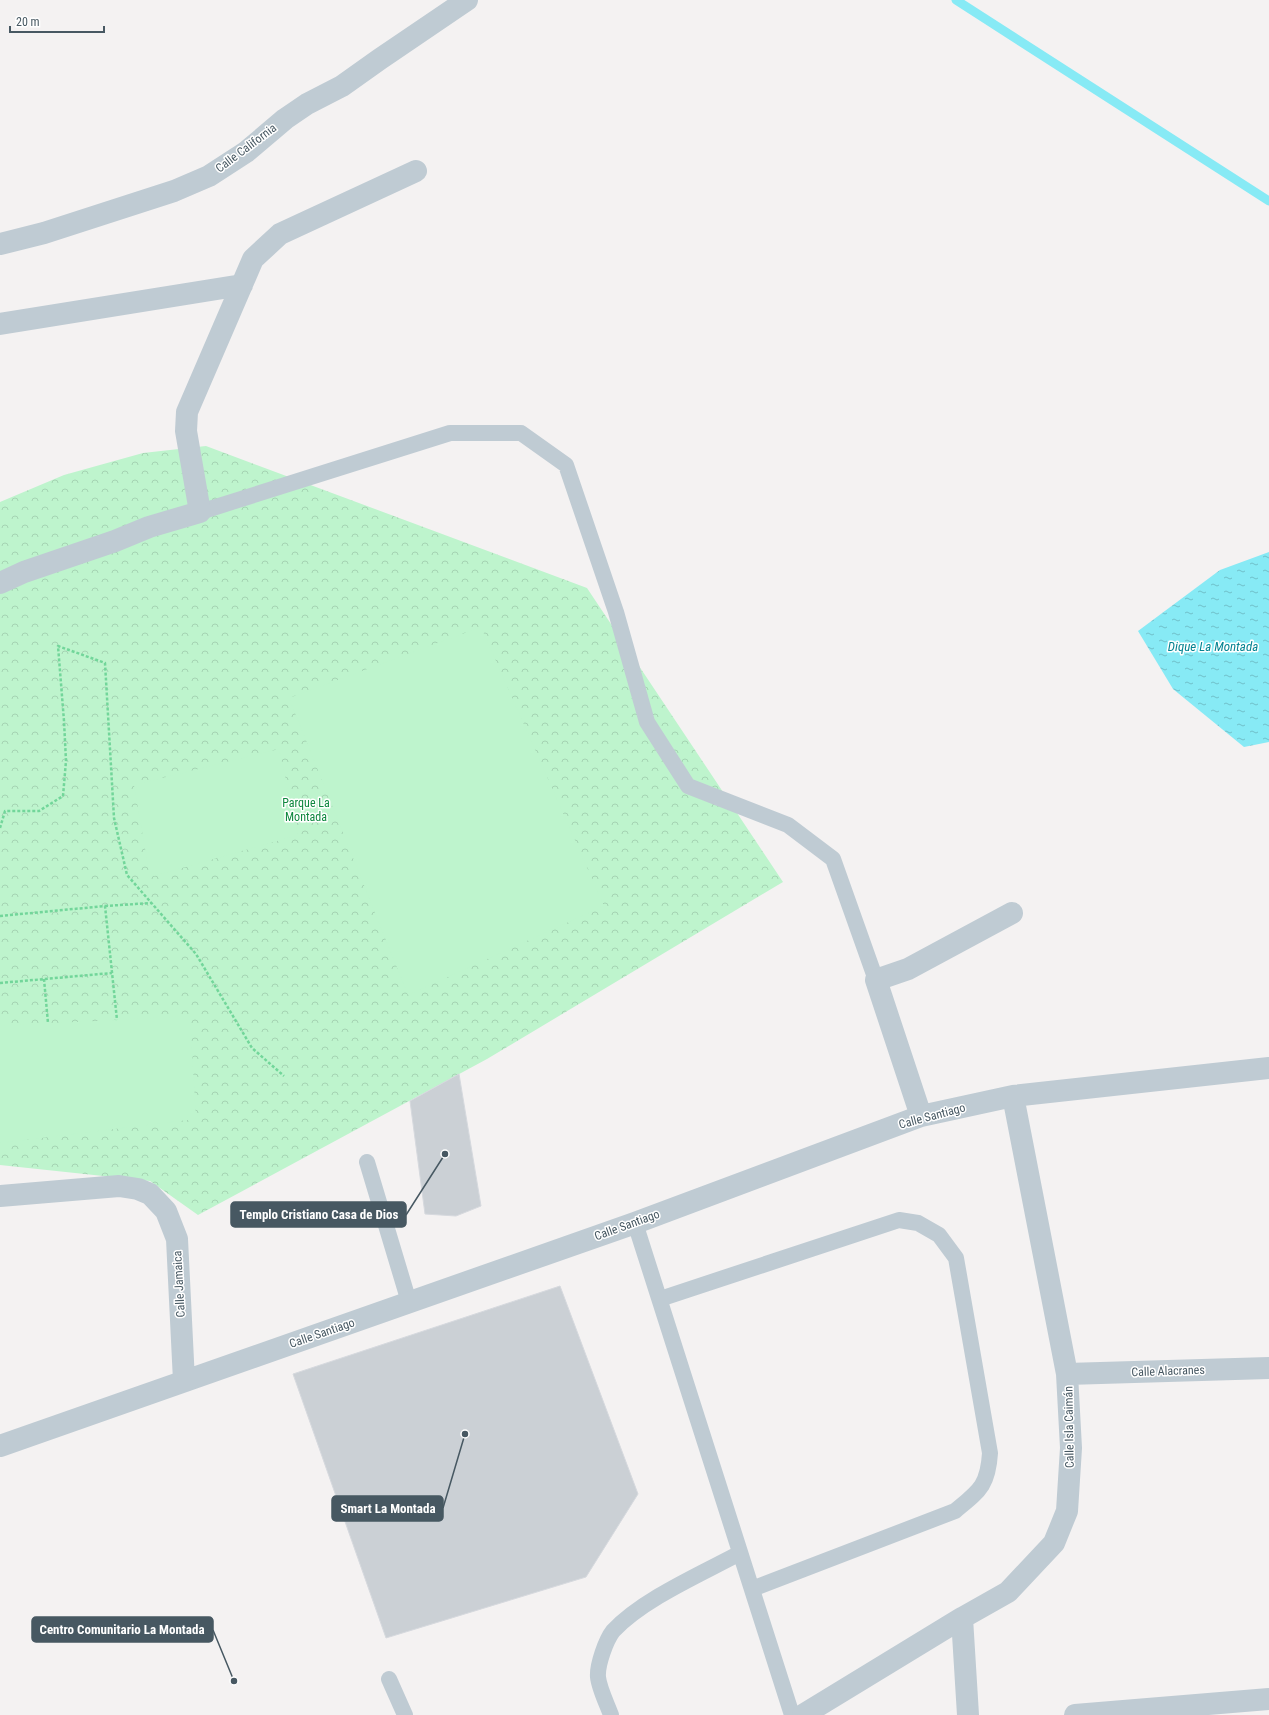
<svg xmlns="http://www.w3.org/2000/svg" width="1269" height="1715" font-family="'Roboto Condensed',sans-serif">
<defs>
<pattern id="park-crowns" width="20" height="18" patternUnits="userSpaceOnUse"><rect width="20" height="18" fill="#bef4cd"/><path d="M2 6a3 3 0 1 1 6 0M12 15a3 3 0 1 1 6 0" fill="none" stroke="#a5d3b3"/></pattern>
<pattern id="water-ripples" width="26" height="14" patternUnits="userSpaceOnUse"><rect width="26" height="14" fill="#87eaf5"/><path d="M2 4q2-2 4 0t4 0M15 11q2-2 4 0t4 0" fill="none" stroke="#70c0ca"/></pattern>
</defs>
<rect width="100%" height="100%" fill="#f4f2f2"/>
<path fill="url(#park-crowns)" d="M206,446L587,588L783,882L487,1059L198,1215L150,1181L0,1165V502L64,475L143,453Z"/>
<path fill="#bef4cd" d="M481,627L604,906L408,995L289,698Z
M279,749L298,835L150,877L134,785Z
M190,1016L196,1119L0,1143V1026Z"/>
<path fill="url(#water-ripples)" d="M1269,552V742L1244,747L1173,689L1138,631L1220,570Z"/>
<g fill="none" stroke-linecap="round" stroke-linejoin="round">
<path stroke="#87eaf5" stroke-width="9" d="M956,0L1269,201"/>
</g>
<path fill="#cbd0d5" stroke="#d6d9de" d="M459,1074L481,1206L456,1216L425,1214L410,1101Z
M560,1286L638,1494L586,1577L386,1638L293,1374Z"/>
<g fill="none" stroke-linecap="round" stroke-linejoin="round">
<path stroke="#72d69a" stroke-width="2.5" stroke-dasharray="3 2" stroke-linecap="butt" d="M0,828L5,811H39L63,796L66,761L64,721L58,646L105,663L114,818L127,875L196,954L252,1048L284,1076
M105,906L151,903
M0,916L105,906L117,1020
M44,979L48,1023
M0,983L112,973"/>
<path stroke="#bfcbd3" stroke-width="16" d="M200,512L450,433H521L566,465L616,612L647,722L688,786L788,825L833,859L876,980
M367,1162L409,1302
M635,1223L792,1715
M660,1299L899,1220L918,1223L939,1235L956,1258L990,1453C988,1486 979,1491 955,1511L752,1589
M389,1679L405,1715
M611,1715C607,1704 599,1688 598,1677C597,1665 606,1640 613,1631C643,1599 701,1574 740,1553"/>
<path stroke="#bfcbd3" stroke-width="22" d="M0,244L44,233L174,191L209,176L246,152L285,119L307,104L342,86L380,59L467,0
M0,324L242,285
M0,583L24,572L115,541L149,527L200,512L186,431L187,412L253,259L280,234L416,171
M921,1116L876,980L908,969L1012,913
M0,1196L119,1186L138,1189L150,1194L166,1211L177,1239L184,1381
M1067,1374L1269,1368
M0,1446L635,1223L921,1116L1013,1096L1269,1068
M962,1618L968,1715
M803,1715L962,1618L1008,1592L1054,1543L1067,1511L1071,1448L1067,1374L1013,1096
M1075,1715L1269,1699"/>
</g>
<g text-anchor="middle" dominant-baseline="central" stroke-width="3" stroke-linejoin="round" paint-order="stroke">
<g font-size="12" fill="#475862" stroke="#fff">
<text transform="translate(246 148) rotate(-37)">Calle California</text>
<text transform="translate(932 1116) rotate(-15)">Calle Santiago</text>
<text transform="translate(627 1225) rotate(-20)">Calle Santiago</text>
<text transform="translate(179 1284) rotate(-93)">Calle Jamaica</text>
<text transform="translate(322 1333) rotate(-19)">Calle Santiago</text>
<text transform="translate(1168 1371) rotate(-2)">Calle Alacranes</text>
<text transform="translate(1069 1427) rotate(-91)">Calle Isla Caimán</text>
</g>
<g font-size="12" fill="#0e873e" stroke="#fff">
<text x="306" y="803">Parque La<tspan x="306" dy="14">Montada</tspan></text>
</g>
<g font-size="13" font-style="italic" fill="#048391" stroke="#fff">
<text x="1213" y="646">Dique La Montada</text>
</g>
</g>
<path fill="none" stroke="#475862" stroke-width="1.5" d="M445 1154L406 1215M465 1434L443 1508M234 1681L213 1630"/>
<g fill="#475862" stroke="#fff" stroke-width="1.5">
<circle cx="445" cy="1154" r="4"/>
<circle cx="465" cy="1434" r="4"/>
<circle cx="234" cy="1681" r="4"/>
</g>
<g fill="#475862" stroke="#475862" stroke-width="1.5">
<rect x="231" y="1202" width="175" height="25" rx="4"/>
<rect x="332" y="1496" width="111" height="25" rx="4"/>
<rect x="32" y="1617" width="181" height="25" rx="4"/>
</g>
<g font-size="13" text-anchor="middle" font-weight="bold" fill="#fff">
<text x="319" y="1219">Templo Cristiano Casa de Dios</text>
<text x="388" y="1513">Smart La Montada</text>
<text x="122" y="1634">Centro Comunitario La Montada</text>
</g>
<path d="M10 26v6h94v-6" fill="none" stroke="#475862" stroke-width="2"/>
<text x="16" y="26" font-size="12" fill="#475862" stroke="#ffffff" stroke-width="3" paint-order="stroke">20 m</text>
</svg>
